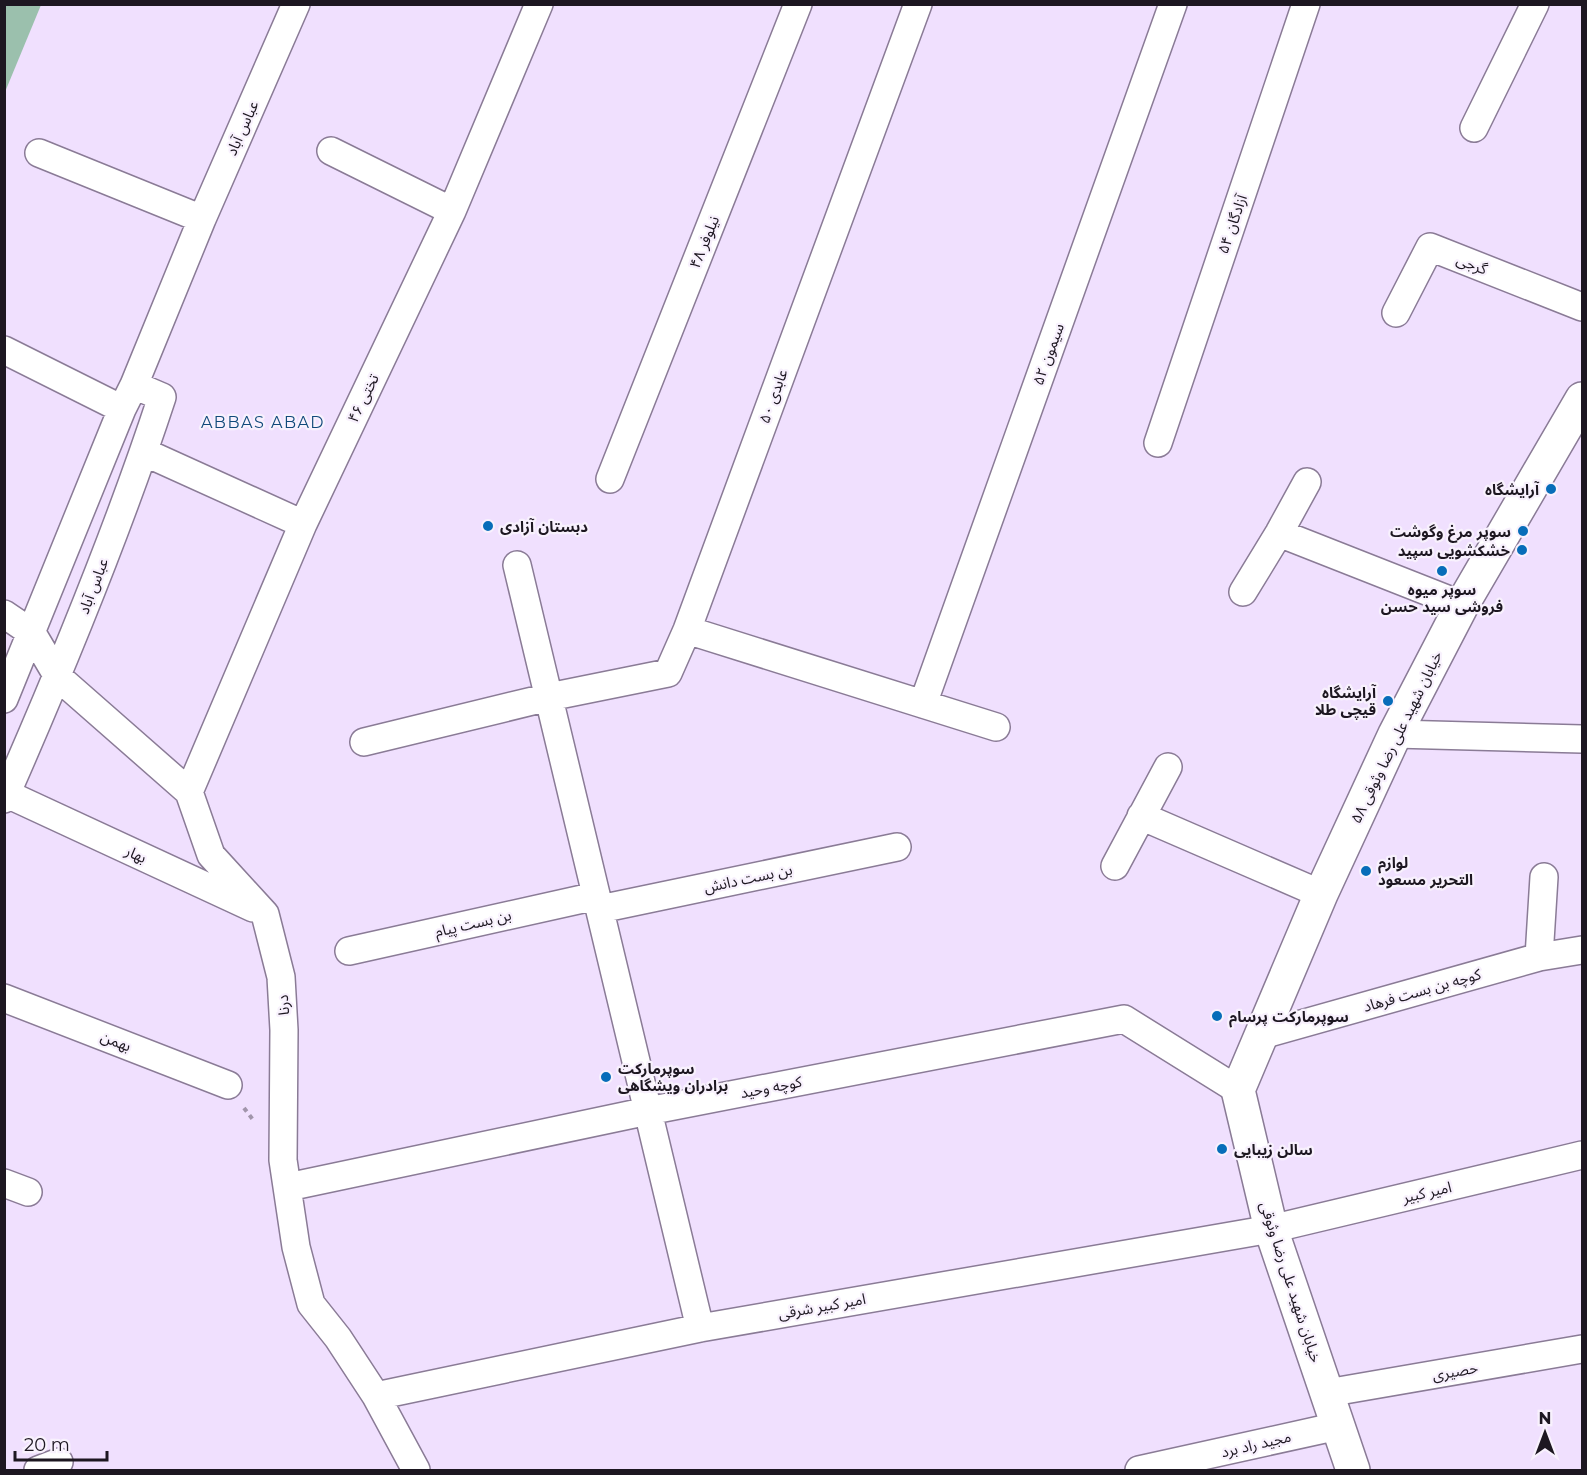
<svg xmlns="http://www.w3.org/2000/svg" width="1587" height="1475" font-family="Montserrat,'Noto Sans Arabic',sans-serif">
<rect width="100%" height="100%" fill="#f0e0fe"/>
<path fill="#9bc0ad" d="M5,4L41,5L5,92L4,5Z"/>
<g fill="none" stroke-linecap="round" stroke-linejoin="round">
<g stroke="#8a7b96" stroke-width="30">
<path id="minor" d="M1474,128L1535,4
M331,151L452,211
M39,153L202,219
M1396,313L1430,247L1582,307
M4,350L122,409
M1158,443L1306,4
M144,452L303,524
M610,479L798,4
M1279,533L1462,605
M517,565L700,1328
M1243,592L1279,533L1307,482
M4,614L32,633L58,677L189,792L211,855L265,914L281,977L284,1030L283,1160L296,1247L311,1304L338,1338L376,1396L416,1470
M687,630L996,727
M4,699L122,409L134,385L202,219L296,4
M923,704L1173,4
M1395,734L1582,739
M364,742L549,697L668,673L687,630L918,4
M189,792L303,524L452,211L539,4
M7,794L253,908
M4,799C62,667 117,534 162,397L134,385
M1141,816L1321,894
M1115,866L1168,767
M600,909L897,847
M349,951L596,896
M1539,957L1544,877
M4,998L228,1085
M1262,1035L1539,957L1582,950
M4,1183L28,1192
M288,1187L648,1111L1124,1019L1238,1090
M1327,1393L1582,1349
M376,1396L700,1328L1271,1229L1582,1155
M38,1470L59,1462
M1139,1470L1338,1426"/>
</g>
<g stroke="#8a7b96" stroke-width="36">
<path id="tertiary" d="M1353,1470L1271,1229L1238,1090L1321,894L1395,734L1462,605L1582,399"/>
</g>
<path stroke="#a195ab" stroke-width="4" stroke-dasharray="4.5 4.5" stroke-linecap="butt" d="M244,1108L254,1121"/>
<use href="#minor" stroke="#fff" stroke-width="27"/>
<use href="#tertiary" stroke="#fff" stroke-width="33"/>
</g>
<g fill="#076db9" stroke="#f8f1fd" stroke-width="2">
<circle cx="1551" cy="489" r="6"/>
<circle cx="488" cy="526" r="6"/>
<circle cx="1523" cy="531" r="6"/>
<circle cx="1522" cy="550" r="6"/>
<circle cx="1442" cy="571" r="6"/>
<circle cx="1388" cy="701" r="6"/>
<circle cx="1366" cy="871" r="6"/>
<circle cx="1217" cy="1016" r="6"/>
<circle cx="606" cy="1077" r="6"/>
<circle cx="1222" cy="1149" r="6"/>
</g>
<g text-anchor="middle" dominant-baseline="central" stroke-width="4.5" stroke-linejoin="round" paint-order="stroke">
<g font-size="15" fill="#1d1721" stroke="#f8f1fd">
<text transform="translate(242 128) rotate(-66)">عباس آباد</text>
<text transform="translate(1232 224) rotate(-71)">آزادگان ۵۴</text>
<text transform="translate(704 242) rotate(-68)">نیلوفر ۴۸</text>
<text transform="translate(1472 264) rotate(21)">گرجی</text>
<text transform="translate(1048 354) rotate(-70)">سیمون ۵۲</text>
<text transform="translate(773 396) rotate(-70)">عابدی ۵۰</text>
<text transform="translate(363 398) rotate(-64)">تختی ۴۶</text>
<text transform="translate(93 586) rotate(-69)">عباس آباد</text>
<text transform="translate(1396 737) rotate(-64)">خیابان شهید علی رضا وثوقی ۵۸</text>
<text transform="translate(136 854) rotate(25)">بهار</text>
<text transform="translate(748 878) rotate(-12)">بن بست دانش</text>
<text transform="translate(473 923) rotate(-13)">بن بست پیام</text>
<text transform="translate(1422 990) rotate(-16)">کوچه بن بست فرهاد</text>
<text transform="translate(283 1005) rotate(-94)">درنا</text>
<text transform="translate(116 1041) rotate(21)">بهمن</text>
<text transform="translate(771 1087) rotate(-11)">کوچه وحید</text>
<text transform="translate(1427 1192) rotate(-13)">امیر کبیر</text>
<text transform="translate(1291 1282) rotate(72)">خیابان شهید علی رضا وثوقی</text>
<text transform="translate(822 1306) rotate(-10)">امیر کبیر شرقی</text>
<text transform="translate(1455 1371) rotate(-10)">حصیری</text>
<text transform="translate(1256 1444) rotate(-13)">مجید راد برد</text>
</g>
<g font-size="15" font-weight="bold" fill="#1d1721" stroke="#f8f1fd" text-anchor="start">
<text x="1539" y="489" text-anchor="end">آرایشگاه</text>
<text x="500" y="526">دبستان آزادی</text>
<text x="1511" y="531" text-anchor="end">سوپر مرغ وگوشت</text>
<text x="1510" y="550" text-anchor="end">خشکشویی سپید</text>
<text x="1442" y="589" text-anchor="middle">سوپر میوه<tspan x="1442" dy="17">فروشی سید حسن</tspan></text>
<text x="1376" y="692" text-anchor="end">آرایشگاه<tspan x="1376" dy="17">قیچی طلا</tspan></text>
<text x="1378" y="862">لوازم<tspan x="1378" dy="17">التحریر مسعود</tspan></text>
<text x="1229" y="1016">سوپرمارکت پرسام</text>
<text x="618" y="1068">سوپرمارکت<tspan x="618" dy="17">برادران ویشگاهی</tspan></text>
<text x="1234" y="1149">سالن زیبایی</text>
</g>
<g font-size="16" letter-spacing="1.5" fill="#10497a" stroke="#f8f1fd">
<text x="263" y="422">ABBAS ABAD</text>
</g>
</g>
<rect width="1587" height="1475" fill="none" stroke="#1d1721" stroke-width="12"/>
<g transform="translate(1545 1433)" stroke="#f8f1fd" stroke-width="4.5" paint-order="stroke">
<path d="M0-4.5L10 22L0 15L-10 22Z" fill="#1d1721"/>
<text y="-9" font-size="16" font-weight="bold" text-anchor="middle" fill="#1d1721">N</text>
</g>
<path d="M15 1451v9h92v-9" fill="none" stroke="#1d1721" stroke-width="3"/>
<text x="24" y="1451" font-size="18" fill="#1d1721" stroke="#f8f1fd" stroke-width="4.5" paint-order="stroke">20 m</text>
</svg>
